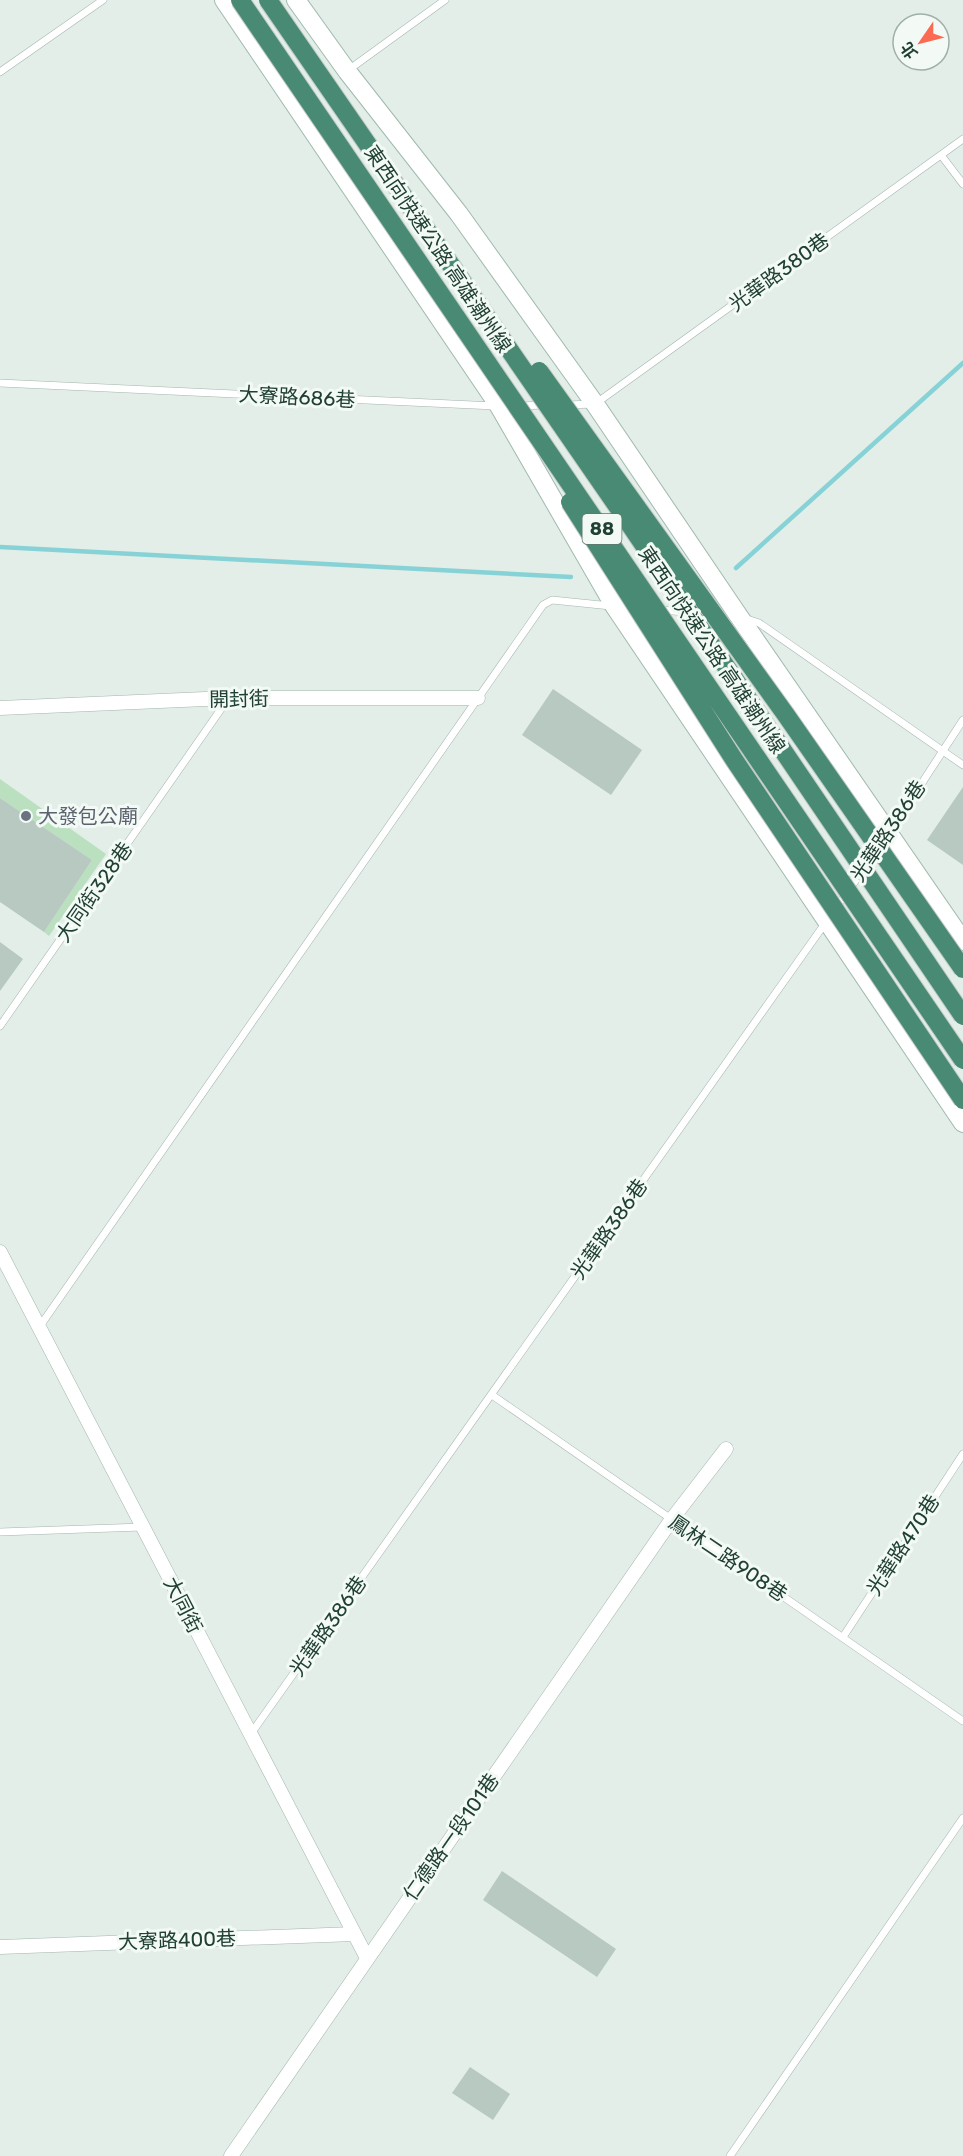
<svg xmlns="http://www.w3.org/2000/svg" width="963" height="2156" font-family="Rubik,'Noto Sans TC',sans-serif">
<rect width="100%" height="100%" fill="#e2eee7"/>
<path fill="#bae0c0" d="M0,779L106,854L49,936L44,932L92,860L0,798Z"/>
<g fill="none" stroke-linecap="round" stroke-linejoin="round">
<path stroke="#87d2d6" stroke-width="4.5" d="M0,547L571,577
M736,568L963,363"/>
</g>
<path fill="#b7c9c0" d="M553,689L642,750L611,795L522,735Z
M963,787V865L927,840Z
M0,798L92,860L44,932L0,902Z
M0,942L23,959L0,991Z
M502,1871L616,1949L597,1977L483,1900Z
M470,2067L510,2094L493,2120L452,2093Z"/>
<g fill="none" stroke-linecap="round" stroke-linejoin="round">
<g stroke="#a4b6ae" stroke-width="8">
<path id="service" d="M347,71L445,0
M0,72L103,0
M941,155L963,184
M0,383L495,406
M566,405L595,404L963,139
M518,406L546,405
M661,610L685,612
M744,618L759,623L963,765
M890,832L963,720
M836,908L878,849
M0,1026L228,699
M40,1326L543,605L552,600L611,606
M492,1395L963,1721
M0,1532L142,1527
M843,1637L963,1454
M250,1735L826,922
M730,2156L963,1818"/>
</g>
<g stroke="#a4b6ae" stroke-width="15">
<path id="minor" d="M0,708L228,698H478
M0,1252L367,1958
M0,1947L354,1934
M231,2156L672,1519L726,1449"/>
</g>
<g stroke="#a0baae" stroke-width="20">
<path id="secondary" d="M224,0L499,406L615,607L963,1123
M296,0L347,71L459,214L595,404L738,615L963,941"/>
</g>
<use href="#service" stroke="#fff" stroke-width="7"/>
<use href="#minor" stroke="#fff" stroke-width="14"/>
<use href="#secondary" stroke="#fff" stroke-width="18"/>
<g stroke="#c1cac6" stroke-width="20" stroke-linecap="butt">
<path id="trunk-bridge" d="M240,0L963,1060
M268,0L624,516L963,1016
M539,371L786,715L963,969
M570,502L735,761L963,1100"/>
</g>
<use href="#trunk-bridge" stroke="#488a74" stroke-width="18"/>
</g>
<circle fill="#6b7280" stroke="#f3faf6" stroke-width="2" cx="26" cy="816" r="6"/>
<g text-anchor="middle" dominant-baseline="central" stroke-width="6" stroke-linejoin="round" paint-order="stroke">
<rect fill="#f3faf6" stroke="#60786e" stroke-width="1.5" x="582.5" y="514" width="39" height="30" rx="4.5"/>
<g font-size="18" font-weight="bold" fill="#214034">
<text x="602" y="529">88</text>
</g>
<g font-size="20" fill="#214034" stroke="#f3faf6">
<text transform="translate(438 249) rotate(56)">東西向快速公路 高雄潮州線</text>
<text transform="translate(779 272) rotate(-36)">光華路380巷</text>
<text transform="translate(297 397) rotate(3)">大寮路686巷</text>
<text transform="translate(712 650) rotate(56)">東西向快速公路 高雄潮州線</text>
<text transform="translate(239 699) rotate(-1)">開封街</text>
<text transform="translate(888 831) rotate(-56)">光華路386巷</text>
<text transform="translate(94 892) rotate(-55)">大同街328巷</text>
<text transform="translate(609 1229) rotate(-55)">光華路386巷</text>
<text transform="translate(903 1545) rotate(-57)">光華路470巷</text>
<text transform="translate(728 1558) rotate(34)">鳳林二路908巷</text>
<text transform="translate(183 1605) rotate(63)">大同街</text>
<text transform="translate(328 1626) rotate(-55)">光華路386巷</text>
<text transform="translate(451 1837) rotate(-55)">仁德路一段101巷</text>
<text transform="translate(177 1940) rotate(-2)">大寮路400巷</text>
</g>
<g font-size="20" fill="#5b616d" stroke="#f3faf6" text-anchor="start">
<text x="38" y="816">大發包公廟</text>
</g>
</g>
<g transform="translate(921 42) rotate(235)"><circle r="28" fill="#f3faf6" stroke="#9fb0a8" stroke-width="1.5"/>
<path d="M0-4.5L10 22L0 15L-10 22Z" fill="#fb6b53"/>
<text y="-9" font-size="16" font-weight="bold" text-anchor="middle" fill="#214034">北</text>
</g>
</svg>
